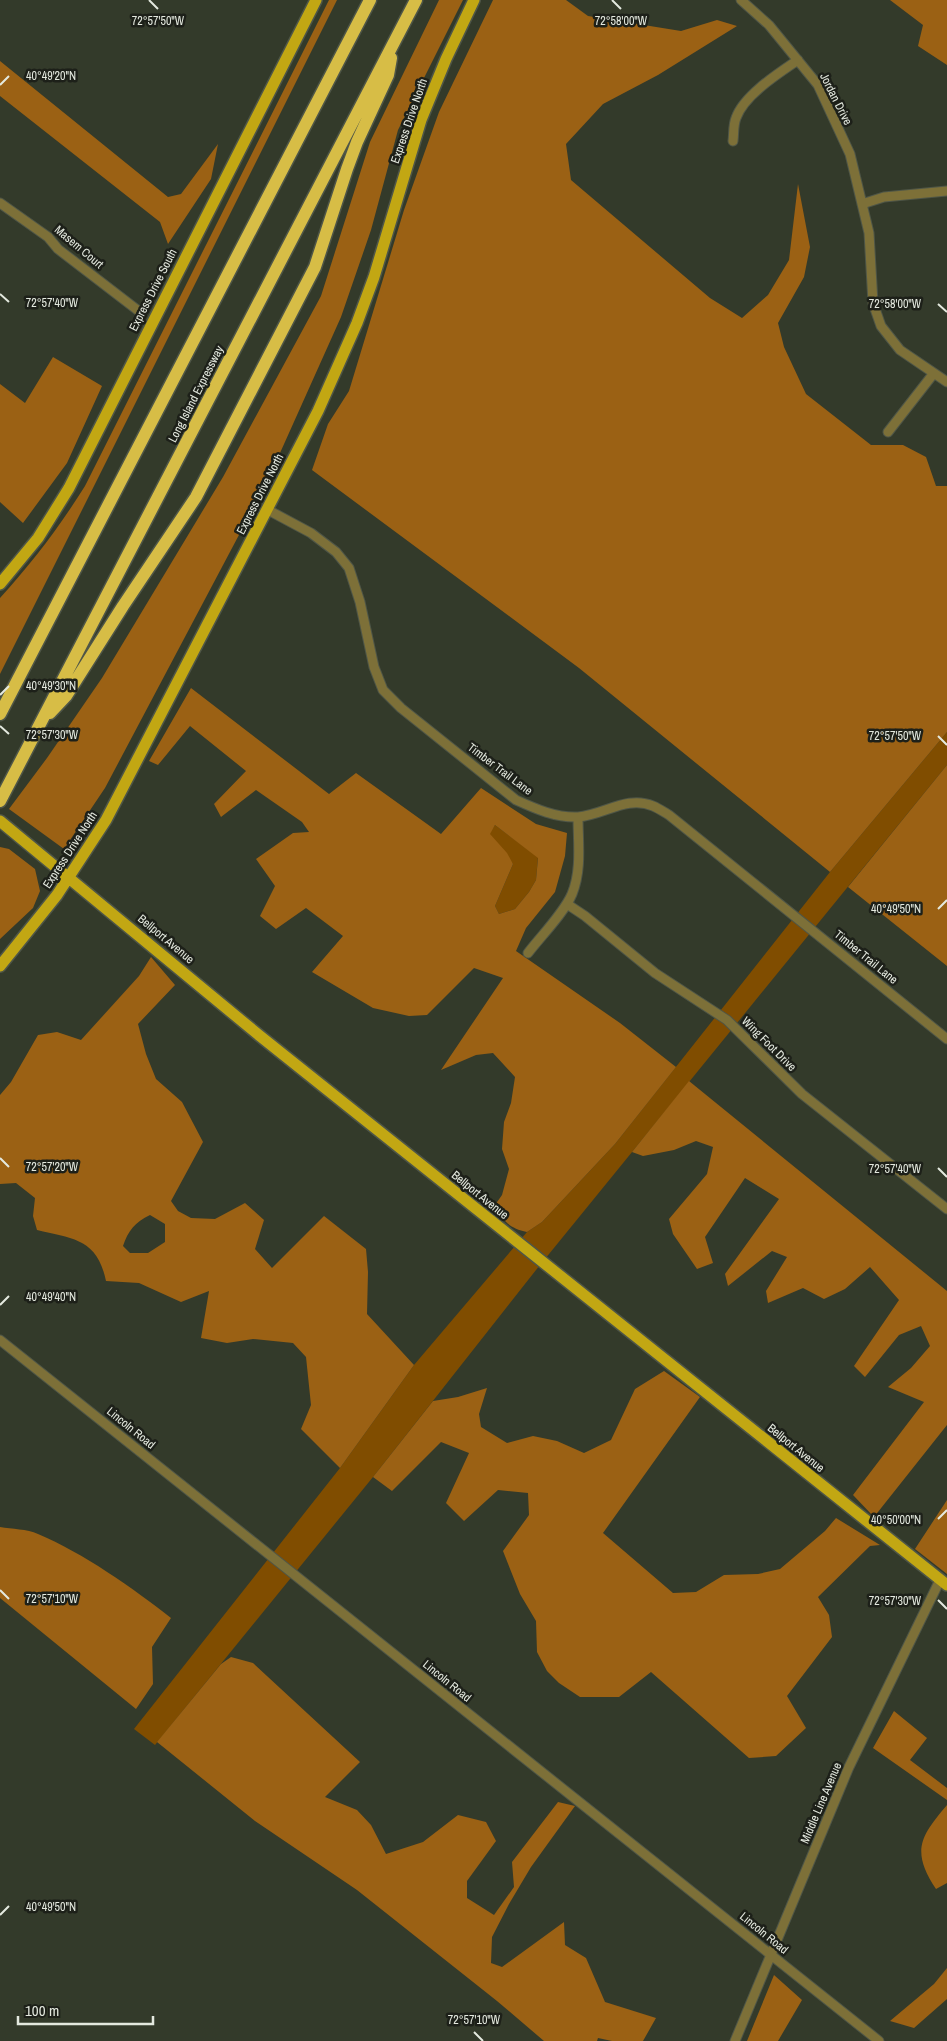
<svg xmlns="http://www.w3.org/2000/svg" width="947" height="2041" font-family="'Archivo Narrow',sans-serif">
<rect width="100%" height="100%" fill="#333a2a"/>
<path fill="#804d00" d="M947,732V765L536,1270L373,1477L185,1708L155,1745L134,1729L340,1468L414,1365L527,1232L542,1222L615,1144L830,872Z
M495,825L538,857L536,880L529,892L515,909L499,914L495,906L513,864L489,834Z"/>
<path fill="#9b6114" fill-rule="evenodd" d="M329,0H337L0,674V598C32,563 60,526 85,486Z
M439,0H463L398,130L371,230L341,317L267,482L105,788L64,849L9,809L47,758L102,678L223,477L321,296L370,142Z
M493,0H566L588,16L681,31L717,20L737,26L658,75L603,104L566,144L571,180L710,298L742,318L768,295L789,260L798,184L810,247L804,277L778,323L784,347L806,394L871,445H903L926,457L936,486H947V732L830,872L579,668L312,470L328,424L349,391L404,210L439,112Z
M890,0H947V65L918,46L923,25Z
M0,61L168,197L181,194L218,144L211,179L168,244L160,222L0,96Z
M53,357L102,386L67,463L23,523L0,502V384L25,403Z
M191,688L329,794L356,773L441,834L481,788L536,824L567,833L565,856L555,892L526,928L516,951L620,1023L676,1067L615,1144L542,1222L527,1232C509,1228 503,1221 495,1205L502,1195L509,1169L502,1149L504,1122L511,1103L515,1077L493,1053L476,1055L441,1070L503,978L474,968L427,1015L409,1016L373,1008L312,972L343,936L306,908L276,929L260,916L275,886L256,859L293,833L309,832L302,822L256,790L221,817L214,804L246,771L190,726L158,765L149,761ZM495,825L538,858L536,880L529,892L515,909L499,914L495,906L513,864L507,853L490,834Z
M947,765V966L848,887Z
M0,847L9,849L35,869L40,891L33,908L0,939Z
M151,957L175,985L138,1024L146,1054L156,1079L182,1102L203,1142L171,1201L178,1211L191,1218L215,1219L245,1203L264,1220L255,1249L272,1268L324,1216L366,1249L368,1272L367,1314L414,1365L340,1468L301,1429L311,1405L306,1357L293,1343L253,1339L227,1343L201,1338L209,1291L181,1302L139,1283L106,1281C97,1238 73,1239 37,1230L33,1216L35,1198L16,1183L0,1184V1095L11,1082L38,1035L57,1032L81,1040L139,976ZM150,1215L165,1224V1242L148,1253H130L123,1246C128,1231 135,1222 150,1215Z
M689,1081L947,1291V1425L874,1517L853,1495L924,1402L888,1387L911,1368L930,1346L921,1326L899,1335L865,1377L854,1366L899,1300L870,1267L845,1289L824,1299L803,1288L768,1303L766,1291L787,1257L772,1251L728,1286L725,1274L779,1199L745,1178L705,1237L713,1263L697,1269L673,1234L669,1219L707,1174L713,1147L696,1141L674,1150L643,1156L632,1152Z
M664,1371L700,1397L603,1533L673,1593L696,1592L724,1575L758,1574L780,1569L825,1531L836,1518L880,1545L870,1546L818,1597L829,1615L832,1637L787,1696L806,1728L776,1756L749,1758L651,1672L619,1697H580L559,1683L547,1671L537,1652L536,1621L520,1594L503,1551L529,1515L528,1493L498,1490L464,1521L446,1503L469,1453L441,1442L392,1491L373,1477L433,1401L458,1397L487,1388L479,1414L481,1427L507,1443L533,1436L557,1441L584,1453L611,1440L635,1389Z
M947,1500V1574L915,1549Z
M0,1527C12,1529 27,1529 38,1534C83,1553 133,1588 171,1618L152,1647L153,1684L136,1709L0,1598Z
M231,1657L253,1663L360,1762L325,1797L357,1810L371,1825L386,1854L423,1842L458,1815L486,1822L496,1841L467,1881V1898L494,1915L514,1887L512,1862L558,1802L575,1806L531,1867L509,1904L492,1937L491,1963L502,1967L564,1922L565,1945L586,1958L605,2002L656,2018L643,2041H612L598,2038L597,2041H544L497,2001L357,1890L255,1821L157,1742L221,1664Z
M894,1711L927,1738L910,1760L947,1788V1800L873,1748Z
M947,1805V1883L936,1889C911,1851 920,1837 947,1805Z
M947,1968V1999L914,2028L890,2021L934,1984Z
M774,1975L802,2000L778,2041H747Z"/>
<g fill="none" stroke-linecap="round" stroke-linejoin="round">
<g stroke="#4f5647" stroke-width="11">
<path id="minor" d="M741,0L769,25L818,85L850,154L869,233L873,303L881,326L900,350L947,382
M733,141C734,134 733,125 736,118C744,95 779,73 798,60
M0,203L48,237L58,249L140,312
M862,204L884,197L947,191
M888,432L934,373
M268,510L311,533L336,552L349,568L360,602L374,667L383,690L401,708L516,800C536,809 556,818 578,817C604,815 627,795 653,806C658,808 664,812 669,815L947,1039
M567,904L585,916L655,973L727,1020L802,1094L947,1209
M528,953C541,936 564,913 572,894C582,870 578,842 578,817
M0,1340L879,2041
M735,2041L849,1767L940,1580"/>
</g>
<g stroke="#4f5647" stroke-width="14">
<path id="major" d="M0,584L38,538L69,488L316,0
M0,821L260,1036L947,1585
M0,966L57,895L106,820L318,411L357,323L374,277L421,120L446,59L474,0"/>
</g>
<g stroke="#4f5647" stroke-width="15">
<path id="highway" d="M50,713L66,696L123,606L196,497L315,267L347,169L357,142L388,75L391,58
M0,714L370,0
M0,801L416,0"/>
</g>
<use href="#minor" stroke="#7d7038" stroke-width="9"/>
<use href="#major" stroke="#c2a713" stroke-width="11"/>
<use href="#highway" stroke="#d7bd46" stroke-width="12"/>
</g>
<path fill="none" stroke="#e4e9df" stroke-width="2" d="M149,0L158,9M612,0L621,9M0,85L9,76M0,294L9,302M938,304L947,312M0,695L9,686M0,726L9,734M938,736L947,745M938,909L947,900M0,1158L9,1167M938,1168L947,1177M0,1305L9,1296M938,1519L947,1510M0,1590L9,1599M938,1600L947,1609M0,1915L9,1906M474,2032L483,2041"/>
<g text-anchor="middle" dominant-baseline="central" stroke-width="5" stroke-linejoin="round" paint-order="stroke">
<g font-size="12" fill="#e4e9df" stroke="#1d2019">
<text transform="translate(836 99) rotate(63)">Jordan Drive</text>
<text transform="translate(409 121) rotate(-71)">Express Drive North</text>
<text transform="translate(79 247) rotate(40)">Masem Court</text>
<text transform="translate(153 290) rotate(-63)">Express Drive South</text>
<text transform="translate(196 394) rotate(-63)">Long Island Expressway</text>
<text transform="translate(260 494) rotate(-63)">Express Drive North</text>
<text transform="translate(500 769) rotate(37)">Timber Trail Lane</text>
<text transform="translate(70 850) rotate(-57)">Express Drive North</text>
<text transform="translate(166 939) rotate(40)">Bellport Avenue</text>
<text transform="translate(866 957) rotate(39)">Timber Trail Lane</text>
<text transform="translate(769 1044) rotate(45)">Wing Foot Drive</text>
<text transform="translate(480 1195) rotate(39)">Bellport Avenue</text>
<text transform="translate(131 1428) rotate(39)">Lincoln Road</text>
<text transform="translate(796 1448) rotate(39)">Bellport Avenue</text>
<text transform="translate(447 1681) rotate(39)">Lincoln Road</text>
<text transform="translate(821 1803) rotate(-67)">Middle Line Avenue</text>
<text transform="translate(764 1933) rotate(39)">Lincoln Road</text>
</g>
</g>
<g font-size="12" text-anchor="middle" fill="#e4e9df" stroke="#1d2019" stroke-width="5" stroke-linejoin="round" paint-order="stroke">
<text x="158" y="25">72°57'50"W</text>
<text x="621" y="25">72°58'00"W</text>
<text x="51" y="80">40°49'20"N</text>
<text x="52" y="307">72°57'40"W</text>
<text x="895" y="308">72°58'00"W</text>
<text x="51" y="690">40°49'30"N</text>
<text x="52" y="739">72°57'30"W</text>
<text x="895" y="740">72°57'50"W</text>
<text x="896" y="913">40°49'50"N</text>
<text x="52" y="1171">72°57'20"W</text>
<text x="895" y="1173">72°57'40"W</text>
<text x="51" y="1301">40°49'40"N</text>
<text x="896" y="1524">40°50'00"N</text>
<text x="52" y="1603">72°57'10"W</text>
<text x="895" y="1605">72°57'30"W</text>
<text x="51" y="1911">40°49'50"N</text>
<text x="474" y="2024">72°57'10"W</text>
</g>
<path d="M18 2016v8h135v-8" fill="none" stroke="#e4e9df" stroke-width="2.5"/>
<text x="25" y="2016" font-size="15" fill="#e4e9df" stroke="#1d2019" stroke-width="4" paint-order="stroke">100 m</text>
</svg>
